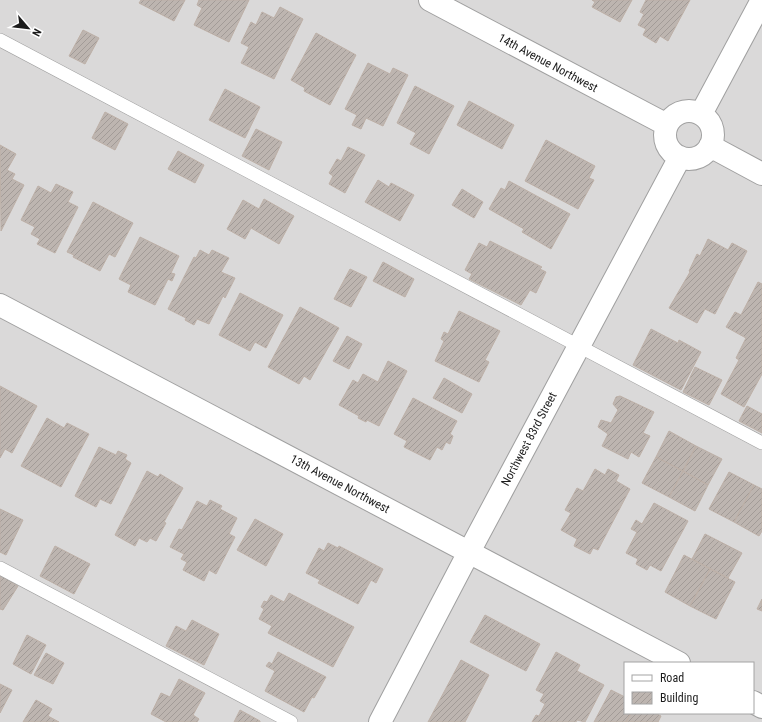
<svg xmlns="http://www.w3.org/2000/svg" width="762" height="722" font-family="'Roboto Condensed',sans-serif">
<defs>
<pattern id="building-hatch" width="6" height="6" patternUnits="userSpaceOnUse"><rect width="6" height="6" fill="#bdb5b0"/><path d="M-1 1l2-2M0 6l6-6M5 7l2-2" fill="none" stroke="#a29b97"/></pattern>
</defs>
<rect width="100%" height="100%" fill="#ede9e3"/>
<path fill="#dad9d9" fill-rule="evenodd" d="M0,0H762V722H0ZM625,663H753V713H625Z"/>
<path fill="url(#building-hatch)" stroke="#bdb0a7" d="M141,0H185L174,21L139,3Z
M199,0H249L229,42L194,25L202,8L197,5Z
M592,0H632L620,22L592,7L595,2Z
M646,0H690L668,41L660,36L656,43L643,35L646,29L638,25L644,14L640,12Z
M280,7L303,19L274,79L241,63L249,47L241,43L251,22L256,25L262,12L274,18Z
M83,30L99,38L85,64L69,56Z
M316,33L356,55L330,105L304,91L305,88L291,80Z
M368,63L390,74L393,68L408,75L383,126L366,118L361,129L352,125L357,115L345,109Z
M415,86L454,106L429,154L410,144L416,133L397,123Z
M225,89L260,107L245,138L209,120Z
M469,101L514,125L502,149L457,125Z
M105,112L128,124L115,150L92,138Z
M256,129L282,142L269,170L242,156Z
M546,140L595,166L589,178L594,180L578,209L525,181Z
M0,145L16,154L7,170L15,174L12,179L24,185L1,231Z
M348,147L365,155L345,193L329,184L333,176L329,173L337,159L341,161Z
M178,151L204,165L195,183L168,169Z
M378,180L389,187L391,183L414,195L400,221L365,202Z
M509,181L570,214L551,249L522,232L524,229L489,209L501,188L505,190Z
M56,184L73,192L68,202L78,207L55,253L37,244L40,239L31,234L35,227L21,220L38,186L51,193Z
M462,189L483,202L474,218L452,205Z
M264,199L294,216L279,244L251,228L245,239L227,229L243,200L259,209Z
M93,202L133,223L115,257L109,254L100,271L73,257L74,255L67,252Z
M140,237L179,256L171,273L175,274L172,281L168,279L155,305L128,292L131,285L119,279Z
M708,239L728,250L732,243L747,251L715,314L705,309L697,323L669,308L690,272L689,271L697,254L700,256Z
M490,241L542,267L540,269L546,272L536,293L530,290L521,305L469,279L472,274L465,270L479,243L487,247Z
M200,250L209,255L212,250L229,258L221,272L235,278L225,298L223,296L209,324L197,319L194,325L185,320L186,318L168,309L194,257L196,258Z
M383,262L414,279L405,297L373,281Z
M350,269L367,277L351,307L334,299Z
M758,282L762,284V374L744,407L721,394L739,360L736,358L746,338L726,327L735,312L741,315Z
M240,293L283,315L266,348L255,342L250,351L219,335Z
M300,307L339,328L310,380L304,376L299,384L268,367Z
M459,311L500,331L485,360L489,362L479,382L435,361L444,341L441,339L444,332L448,334Z
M651,329L678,343L679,340L701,352L681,390L633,365Z
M347,336L362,344L349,369L333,361Z
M388,361L407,371L379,426L367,420L366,422L358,418L359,416L339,405L353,380L358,383L363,374L378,382Z
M695,367L722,380L709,405L683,392Z
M444,378L472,394L462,413L433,398Z
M0,386L37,406L12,453L5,449L0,458Z
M620,396L654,412L643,433L650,436L639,457L631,452L628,459L602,446L608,434L598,427L601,420L611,423L618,410L613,404L616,397Z
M413,398L457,421L450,434L453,436L450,444L446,442L442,450L437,447L430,460L404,447L407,441L394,434Z
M747,406L762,414V433L739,421Z
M47,418L64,428L67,423L89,434L61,487L21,466Z
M669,431L696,446L683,471L656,457Z
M696,446L722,459L708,485L683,471Z
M99,447L116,455L118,451L127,455L125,459L131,463L111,504L100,499L96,507L75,496Z
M656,457L683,471L669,497L642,483Z
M595,469L605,475L608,469L619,475L616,481L630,489L598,550L593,548L590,554L574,546L577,539L561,530L571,513L565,510L577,488L583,491Z
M147,471L158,477L160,474L183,488L164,522L166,523L156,541L150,538L147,542L139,538L135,546L115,535Z
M683,471L708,485L695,511L669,497Z
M729,472L754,485L734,522L709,509Z
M754,485L762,489V531L759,536L734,522Z
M210,500L222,506L220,509L237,518L229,534L235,537L216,574L209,570L204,581L183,570L187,562L181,559L184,554L170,547L179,529L182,530L197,501L207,506Z
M654,503L688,521L661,571L650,565L647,570L636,564L638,559L626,553L637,532L631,529L636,520L642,524Z
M0,509L23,520L6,555L0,552Z
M255,519L283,534L266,566L237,550Z
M705,534L742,553L728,578L692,559Z
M328,543L338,548L339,546L383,569L376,583L371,580L358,604L318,583L320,580L306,573L319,548L324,551Z
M55,546L90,564L74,594L40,576Z
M684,555L710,569L690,606L665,592Z
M710,569L735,582L716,619L690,606Z
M0,575L18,586L3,610L0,609Z
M289,593L354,627L333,667L268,633L272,626L259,619L264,609L261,607L264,601L267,602L271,595L284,602Z
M762,599V611L757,609Z
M485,615L540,644L526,671L470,642Z
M192,620L219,634L204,665L166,646L176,626L186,631Z
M27,635L46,645L31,674L13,664Z
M278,652L326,677L314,698L312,697L304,712L265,691L275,671L266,666L269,662L272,664Z
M556,652L580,665L577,671L604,685L585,722L577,720L576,722H532L536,715L539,716L545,704L540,701L544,694L536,690Z
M46,653L64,663L53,684L34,675Z
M461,660L489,675L465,722H428Z
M179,679L205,693L193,715L199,719L197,722H166L151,714L161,693L170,697Z
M0,684L12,690L0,713Z
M611,690L625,697V713H631L626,722H594Z
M36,700L52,709L48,716L59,722H23Z
M240,710L260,721V722H234Z
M631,713H655L661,716L658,722H626Z"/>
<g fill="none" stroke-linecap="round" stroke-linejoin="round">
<g stroke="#a0a0a0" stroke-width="14">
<path id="service" d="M0,40L762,443
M0,568L291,722"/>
</g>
<g stroke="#a0a0a0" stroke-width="24">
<path id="minor" d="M430,0L667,125
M665 135a24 24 0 1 1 48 0a24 24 0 1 1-48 0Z
M701,114L762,0
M710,146L762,174
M0,305L679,663
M753,702L762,707
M380,722L469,552L680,157"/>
</g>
<use href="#service" stroke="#fff" stroke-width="13"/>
<use href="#minor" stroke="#fff" stroke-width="22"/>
</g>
<g text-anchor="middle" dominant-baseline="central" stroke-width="3" stroke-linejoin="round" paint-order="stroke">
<g font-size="12" fill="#1c1c1c" stroke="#fff">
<text transform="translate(548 63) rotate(28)">14th Avenue Northwest</text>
<text transform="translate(529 439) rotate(-62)">Northwest 83rd Street</text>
<text transform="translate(340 484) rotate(28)">13th Avenue Northwest</text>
</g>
</g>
<rect x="624" y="662" width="130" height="52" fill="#ffffff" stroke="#a4a4a4"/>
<rect x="632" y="675" width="20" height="6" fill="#ffffff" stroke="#a4a4a4"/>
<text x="660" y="682" font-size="12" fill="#1c1c1c">Road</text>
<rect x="632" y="692" width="20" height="12" fill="url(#building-hatch)" stroke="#a4a4a4"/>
<text x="660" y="702" font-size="12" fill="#1c1c1c">Building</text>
<g transform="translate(28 28) rotate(118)" stroke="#ffffff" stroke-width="3" paint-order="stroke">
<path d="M0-3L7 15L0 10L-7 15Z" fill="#1c1c1c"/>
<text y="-6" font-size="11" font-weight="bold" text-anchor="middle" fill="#1c1c1c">N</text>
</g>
</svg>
